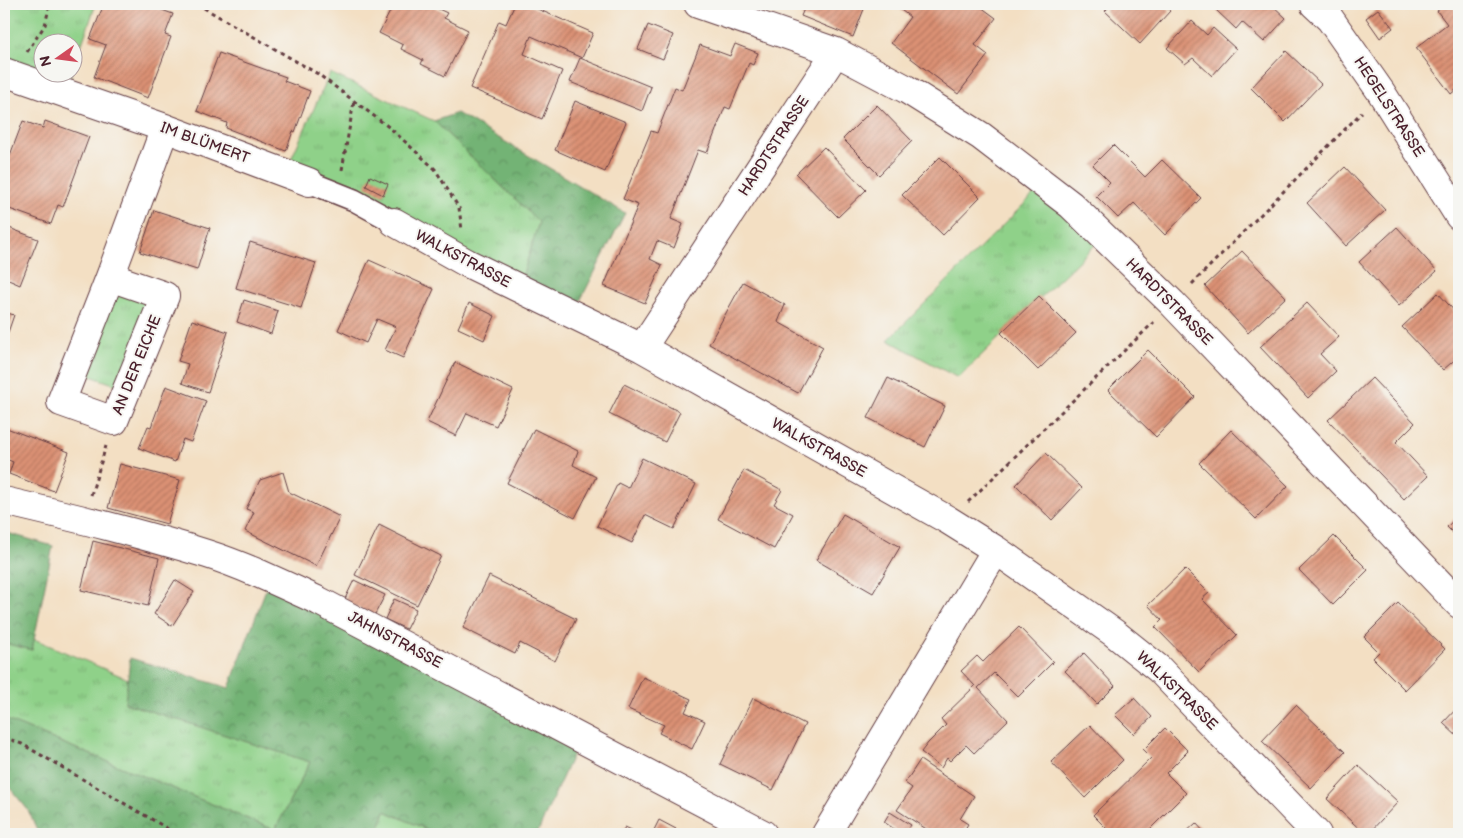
<svg xmlns="http://www.w3.org/2000/svg" width="1463" height="838" font-family="'Balsamiq Sans',sans-serif">
<defs>
<pattern id="grass-tufts" width="24" height="20" patternUnits="userSpaceOnUse" patternTransform="scale(1.25)"><rect width="24" height="20" fill="#8fd189"/><path d="M3 7l-1-3M5 7V3M7 7l1-3M15 17l-1-3M17 17v-4M19 17l1-3" fill="none" stroke="#7db376"/></pattern>
<pattern id="forest-crowns" width="20" height="18" patternUnits="userSpaceOnUse" patternTransform="scale(1.25)"><rect width="20" height="18" fill="#73b375"/><path d="M2 6a3 3 0 1 1 6 0M12 15a3 3 0 1 1 6 0" fill="none" stroke="#609160"/></pattern>
<pattern id="building-hatch" width="6" height="6" patternUnits="userSpaceOnUse" patternTransform="scale(1.25)"><rect width="6" height="6" fill="#db9174"/><path d="M-1 1l2-2M0 6l6-6M5 7l2-2" fill="none" stroke="#b4765f"/></pattern>
</defs>
<rect width="100%" height="100%" fill="#f6f6f2"/>
<filter id="ink" filterUnits="userSpaceOnUse"><feTurbulence type="fractalNoise" baseFrequency=".02" numOctaves="2"/><feDisplacementMap in="SourceGraphic" scale="10" xChannelSelector="R" yChannelSelector="G"/><feConvolveMatrix kernelMatrix="1 2 1 2 8 2 1 2 1" color-interpolation-filters="sRGB"/></filter>
<filter id="wash" filterUnits="userSpaceOnUse"><feTurbulence type="fractalNoise" baseFrequency=".0096" numOctaves="4" result="noise"/><feDisplacementMap in="SourceGraphic" scale="20" xChannelSelector="R" yChannelSelector="G"/><feGaussianBlur stdDeviation="1.12" result="paint"/><feColorMatrix in="noise" values="0 0 0 0 0 0 0 0 0 0 0 0 0 0 0 0 0 1.4 0 .05"/><feComposite in="paint" operator="in"/></filter>
<g filter="url(#wash)">
<rect width="100%" height="100%" fill="#f3dfc3"/>
<path fill="url(#grass-tufts)" stroke="#6c785a" d="M4,4H96L72,72V42H42V72H72L67,88L4,63Z
M330,73L434,121L539,222L521,281L287,168Z
M1038,190L1097,243L958,378L888,340Z
M113,285L157,299L122,387L79,372Z
M34,639L128,679L125,703L310,762L275,830L4,719V643L32,650Z
M385,811L437,834H377Z"/>
<path fill="url(#forest-crowns)" stroke="#5e6950" d="M457,113L625,213L578,305L521,281L539,222L434,121Z
M4,532L53,546L32,650L4,643Z
M270,578L580,738L537,834H437L385,811L377,834H39L28,810L4,781V719L275,830L310,762L125,703L130,658L229,688Z"/>
<g id="blocks">
<path fill="url(#building-hatch)" d="M104,4H145L173,14L165,35L171,37L148,98L94,77L106,45L90,39Z
M394,4H428L447,13L444,18L468,30L445,76L421,64L423,60L401,49L403,45L379,33Z
M515,4H526L593,33L582,58L531,36L524,54L562,71L542,119L470,88L499,21L506,24Z
M806,4H866L853,37L801,16Z
M899,4H977L996,18L975,45L988,55L958,94L891,43L910,17L897,7Z
M1112,4H1163L1170,11L1140,44L1105,11Z
M1221,4H1271L1286,18L1264,42L1242,22L1236,29L1216,10Z
M1446,4H1451L1459,15V87L1451,94L1416,48L1447,24L1437,11Z
M1378,9L1393,28L1380,38L1366,18Z
M1192,21L1207,35L1213,28L1236,49L1212,76L1193,58L1185,64L1167,48Z
M648,25L673,35L663,59L638,49Z
M735,44L758,53L753,65L749,63L730,109L725,107L707,153L698,150L671,219L683,224L674,248L657,241L650,259L662,265L645,303L604,286L638,205L623,199L651,131L657,133L675,87L682,90L700,45L730,56Z
M1286,51L1321,84L1285,122L1251,88Z
M219,53L286,77L284,81L310,91L295,132L293,131L286,151L226,128L227,123L197,111Z
M580,58L651,87L642,111L570,82Z
M575,101L626,122L605,172L555,150Z
M877,105L912,141L879,175L843,139Z
M23,121L43,128L45,121L89,137L63,207L58,205L51,224L4,207V189L10,173L4,171Z
M1113,145L1145,177L1162,160L1201,198L1165,235L1134,203L1118,218L1096,196L1110,182L1093,165Z
M824,147L866,190L838,217L796,174Z
M940,157L980,197L943,235L902,195Z
M1345,167L1385,210L1346,246L1307,203Z
M370,176L388,184L383,195L366,186Z
M154,210L210,228L197,270L140,252Z
M4,226L38,239L20,285L4,278Z
M1397,227L1437,271L1399,306L1359,262Z
M250,242L316,263L301,308L236,288Z
M1242,251L1286,297L1248,333L1205,286Z
M369,260L434,289L403,358L385,350L396,327L377,319L366,343L338,330Z
M743,282L785,305L778,322L823,347L798,393L709,344Z
M1438,293L1459,316V356L1443,370L1402,327Z
M1039,296L1076,333L1038,370L1001,333Z
M244,300L278,311L271,334L237,322Z
M469,303L495,316L484,340L458,328Z
M1307,303L1339,337L1320,354L1336,371L1308,398L1260,347Z
M4,312L14,315L4,344Z
M192,320L228,332L208,392L182,383L188,364L178,361Z
M1148,350L1195,397L1156,437L1108,390Z
M455,362L513,390L496,426L467,413L456,436L427,422Z
M888,378L945,406L925,447L868,418Z
M1372,378L1415,423L1396,442L1428,476L1404,499L1328,420Z
M624,384L680,412L665,442L609,414Z
M166,386L206,401L191,442L183,439L175,462L139,448L148,426L151,427Z
M4,427L69,452L54,491L9,474L13,462L4,458Z
M534,429L578,451L573,465L596,477L575,518L507,483Z
M1231,430L1288,486L1256,519L1199,463Z
M1046,453L1082,488L1052,520L1016,485Z
M642,458L696,484L674,529L645,515L632,543L597,526L618,483L628,488Z
M120,464L180,480L167,524L108,508Z
M744,470L782,490L774,504L793,514L774,549L718,519Z
M283,472L289,492L340,517L316,566L245,531L254,512L246,509L260,480Z
M843,514L900,547L873,593L816,560Z
M1459,514V539L1447,527Z
M379,525L441,556L417,605L355,575Z
M1334,536L1368,570L1333,605L1299,570Z
M93,541L159,558L148,606L81,590Z
M1185,569L1209,593L1202,599L1237,635L1199,672L1155,627L1162,620L1148,605Z
M489,576L576,619L555,661L520,643L515,654L463,628Z
M175,580L194,592L172,626L154,614Z
M354,580L385,595L374,616L344,601Z
M394,599L416,609L406,629L385,619Z
M1398,603L1445,649L1405,690L1373,658L1379,652L1364,637Z
M1019,627L1053,662L1018,697L994,673L978,688L1008,720L974,753L966,745L950,761L947,758L941,768L921,752L928,743L946,725L941,719L975,686L961,671L977,656L983,662Z
M1084,653L1115,686L1097,704L1065,671Z
M643,677L691,699L685,712L705,721L692,749L659,733L664,725L628,709Z
M753,698L805,724L773,790L720,764Z
M1134,698L1152,717L1134,734L1115,715Z
M1296,705L1345,752L1311,788L1262,741Z
M1459,706V738L1443,723Z
M1090,725L1123,760L1085,798L1051,762Z
M1165,728L1188,751L1166,773L1186,793L1145,834H1112L1093,815L1151,758L1143,750Z
M920,760L974,796L960,819L968,824L962,834H934L897,810L912,788L905,783Z
M1358,765L1398,802L1368,834H1365L1327,799Z
M890,812L911,825L905,834H902L884,822Z
M659,820L676,829L673,834H652Z
M1196,823L1206,834H1184Z
M625,827L640,834H621Z"/>
</g>
</g>
<g filter="url(#ink)">
<use href="#blocks" fill-opacity="0" stroke="#633c42" stroke-width="1"/>
<g fill="none" stroke-linecap="round" stroke-linejoin="round">
<g stroke="#633c42" stroke-width="24">
<path id="pedestrian" d="M309,182L354,200L394,222"/>
</g>
<g stroke="#633c42" stroke-width="30">
<path id="minor" d="M698,4L836,52L906,89L981,136L1071,205L1172,303L1459,604
M4,72L165,128L309,182
M394,222L467,263L642,348L948,520L996,550L1114,633L1159,669L1317,834
M110,277L165,296L114,421L61,402L110,277L165,128
M642,348L836,52
M4,501C72,517 140,533 207,554C245,566 282,584 319,601L763,834
M826,834L996,550"/>
</g>
<g stroke="#633c42" stroke-width="30">
<path id="tertiary" d="M1314,4L1330,19L1381,92L1459,216"/>
</g>
<path stroke="#633c42" stroke-width="3" stroke-dasharray="4 4" stroke-linecap="butt" d="M197,4L318,74L390,128L435,169L459,208L462,230
M27,52L45,25L50,4
M342,170L354,101
M1192,284L1362,112
M91,495L106,446
M968,502L1154,322
M4,737L22,744L177,834"/>
<use href="#pedestrian" stroke="#fff" stroke-width="21"/>
<use href="#minor" stroke="#fff" stroke-width="28"/>
<use href="#tertiary" stroke="#fff" stroke-width="28"/>
</g>
</g>
<g text-anchor="middle" dominant-baseline="central" stroke-width="4" stroke-linejoin="round" paint-order="stroke">
<g font-size="15" fill="#4a1f2b" stroke="#f6f6f2">
<text transform="translate(1389 107) rotate(57)">HEGELSTRASSE</text>
<text transform="translate(205 143) rotate(20)">IM BLÜMERT</text>
<text transform="translate(774 146) rotate(-57)">HARDTSTRASSE</text>
<text transform="translate(463 259) rotate(28)">WALKSTRASSE</text>
<text transform="translate(1169 302) rotate(45)">HARDTSTRASSE</text>
<text transform="translate(137 365) rotate(-68)">AN DER EICHE</text>
<text transform="translate(819 448) rotate(29)">WALKSTRASSE</text>
<text transform="translate(395 640) rotate(28)">JAHNSTRASSE</text>
<text transform="translate(1177 691) rotate(44)">WALKSTRASSE</text>
</g>
</g>
<rect width="1463" height="838" fill="none" stroke="#f6f6f2" stroke-width="20"/>
<g transform="translate(58 58) rotate(256)"><circle r="24" fill="#f6f6f2" stroke="#b1a0a2"/>
<path d="M0-4L9 19L0 12L-9 19Z" fill="#d1495b"/>
<text y="-8" font-size="14" font-weight="bold" text-anchor="middle" fill="#4a1f2b">N</text>
</g>
</svg>
